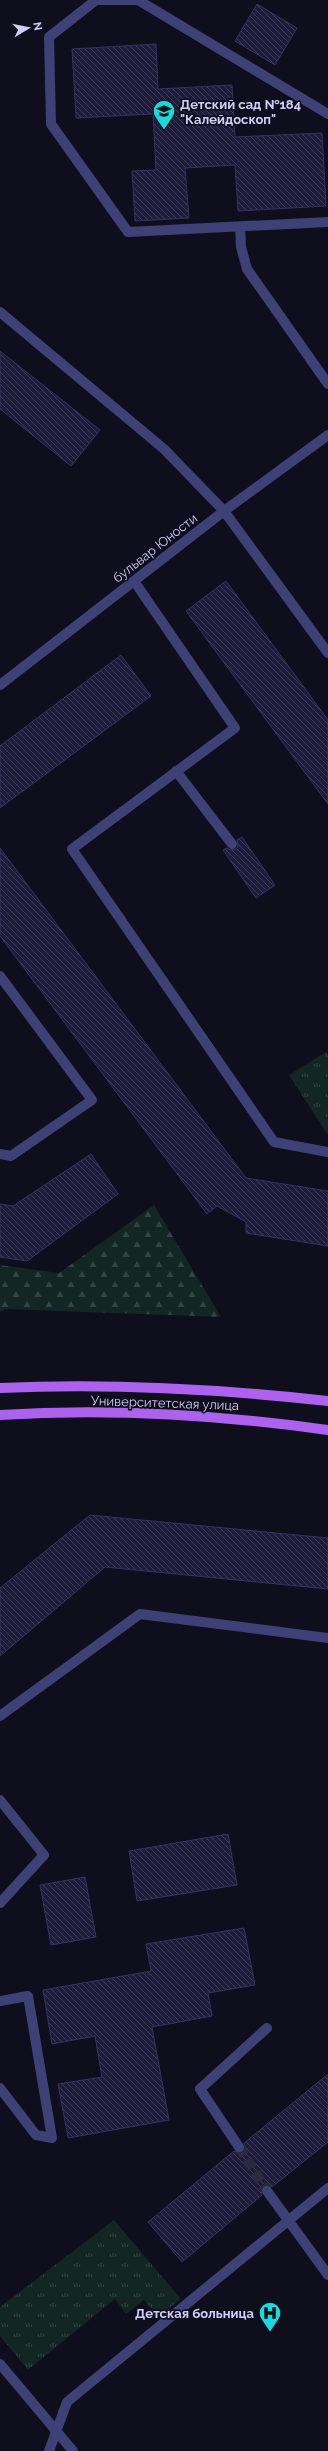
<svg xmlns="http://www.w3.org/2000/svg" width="328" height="2451" font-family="Raleway,sans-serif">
<defs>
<pattern id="forest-firs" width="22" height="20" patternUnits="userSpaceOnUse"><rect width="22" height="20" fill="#122623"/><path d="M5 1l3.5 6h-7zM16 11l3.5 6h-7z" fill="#344"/></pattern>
<pattern id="park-tufts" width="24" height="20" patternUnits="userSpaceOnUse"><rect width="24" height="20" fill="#122623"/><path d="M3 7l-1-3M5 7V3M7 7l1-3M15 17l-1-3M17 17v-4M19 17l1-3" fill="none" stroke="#344"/></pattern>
<pattern id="building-back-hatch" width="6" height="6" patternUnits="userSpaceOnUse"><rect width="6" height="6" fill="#1f1c3b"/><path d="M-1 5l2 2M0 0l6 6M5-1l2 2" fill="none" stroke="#3e3c58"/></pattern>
</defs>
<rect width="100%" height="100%" fill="#0f0e1c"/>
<path fill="url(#forest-firs)" d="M154,1205L221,1317L5,1309L0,1312V1265L59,1273Z"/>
<path fill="url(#park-tufts)" d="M326,1052L328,1054V1135L289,1075Z
M114,2220L181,2299L158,2317L144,2300L126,2314L115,2299L28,2370L0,2336V2307Z"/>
<path fill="url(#building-back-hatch)" stroke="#363165" d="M257,4L297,28L275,65L235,41Z
M156,44L158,89L232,85L235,137L322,133L326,206L238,211L235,165L185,168L189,218L135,221L132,171L156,170L153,114L76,118L72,49Z
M0,351L100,430L71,466L0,409Z
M226,581L328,720V804L186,611Z
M121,655L151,696L0,808V746Z
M242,837L275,885L256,898L223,850L227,848L230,850L236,849L238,846L237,840Z
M0,848L246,1178L328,1191V1246L246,1233V1222L217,1206L207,1214L0,936Z
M91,1154L118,1194L27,1261L0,1257V1204L13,1206Z
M90,1515L328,1538V1589L105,1567L0,1656V1588Z
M228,1834L237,1885L137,1901L129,1851Z
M85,1877L96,1937L51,1945L40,1885Z
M244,1928L255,1985L208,1993L212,2016L152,2027L169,2120L68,2138L58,2084L102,2077L95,2036L52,2044L43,1990L151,1971L146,1944Z
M328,2074V2142L272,2187L267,2185L263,2186L261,2191L262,2195L182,2262L148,2222L234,2151L239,2153L243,2152L245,2147L244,2143Z"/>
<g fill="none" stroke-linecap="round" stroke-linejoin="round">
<path stroke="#2c2b3d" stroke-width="10" stroke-dasharray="10 5" stroke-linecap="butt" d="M239,2147L267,2191"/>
<path stroke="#3e4176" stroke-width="10" d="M137,0H96L49,37L51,124L128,232L328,222
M138,0L328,114
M240,226L241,247L247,269L328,384
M0,312L164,449L224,511L328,653
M134,581L235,728L72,849L274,1142L328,1152
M0,685L224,511L328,435
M176,771L232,844
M0,976L92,1100L11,1156L0,1154
M0,1716L140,1614L328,1638
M0,1800L44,1855L0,1903
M0,2001L28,1996L52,2138L36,2135L0,2088
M239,2147L200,2089L267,2028
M267,2191L328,2275
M0,2364L73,2451
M49,2451L67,2402L328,2188"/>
<path stroke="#ad62ed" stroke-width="10" d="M0,1388C110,1383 219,1389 328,1401
M0,1415C110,1408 220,1415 328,1430"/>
</g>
<defs>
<g id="school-pin" transform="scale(1.15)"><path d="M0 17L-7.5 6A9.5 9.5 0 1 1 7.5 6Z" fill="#19d9db" stroke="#0f0e1c"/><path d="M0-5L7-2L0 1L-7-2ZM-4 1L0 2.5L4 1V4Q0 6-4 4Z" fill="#111"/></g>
<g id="hospital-pin" transform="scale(1.15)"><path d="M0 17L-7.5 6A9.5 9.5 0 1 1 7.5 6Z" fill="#19d9db" stroke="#0f0e1c"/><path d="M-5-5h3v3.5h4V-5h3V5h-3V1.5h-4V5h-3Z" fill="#111"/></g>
</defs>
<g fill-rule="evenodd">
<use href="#school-pin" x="164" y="111"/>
<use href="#hospital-pin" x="270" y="2313"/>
</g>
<g text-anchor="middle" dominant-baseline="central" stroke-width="3.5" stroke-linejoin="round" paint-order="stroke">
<g font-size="13" font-weight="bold" fill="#d0cffa" stroke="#0f0e1c" text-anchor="start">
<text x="180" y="104">Детский сад №184<tspan x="180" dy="15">"Калейдоскоп"</tspan></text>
<text x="254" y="2313" text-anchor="end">Детская больница</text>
</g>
<g font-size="13" fill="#d0cffa" stroke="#0f0e1c">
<text transform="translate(155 548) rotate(-38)">бульвар Юности</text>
<text transform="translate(165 1403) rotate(2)">Университетская улица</text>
</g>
</g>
<g transform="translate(28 28) rotate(80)" stroke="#0f0e1c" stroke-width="3" paint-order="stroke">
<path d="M0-3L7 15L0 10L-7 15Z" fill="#d0cffa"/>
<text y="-6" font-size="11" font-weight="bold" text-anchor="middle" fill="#d0cffa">N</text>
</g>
</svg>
